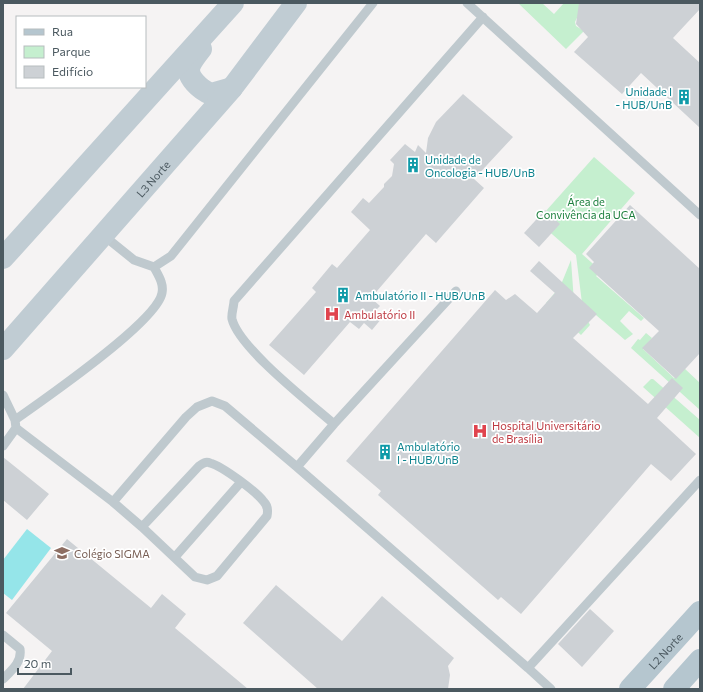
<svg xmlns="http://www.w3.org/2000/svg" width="703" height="692" font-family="Commissioner,sans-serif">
<rect width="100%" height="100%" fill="#f5f3f3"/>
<path fill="#c5efcf" d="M518,3H542L554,14L564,3H584L575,22L576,26L584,31L566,49Z
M594,157L635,193L582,254L601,271L596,276L644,318L641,321L629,311L620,321L633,334L625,340L582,303L576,255L537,221Z
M571,260L574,302L585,315L590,325L581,335L546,303L560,287Z
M646,333L652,338L643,349L674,378L684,368L700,383V410L631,348L638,339L640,340Z
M651,379H653L700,420V438L643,387Z"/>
<path fill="#95e5e9" d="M27,529L51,548L12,600L3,593V560Z"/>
<path fill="#cdd1d5" d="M579,3H700V9L673,38L700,63V128L641,73L622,94L574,52L588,37L576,24Z
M463,94L513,137L474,179L484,188L436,243L426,234L371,298L380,306L375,311L382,318L372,330L364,323L359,329L350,322L304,375L269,345L316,292L312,288L332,264L337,268L370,230L351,212L363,198L369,203L384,187V184L392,176L394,164L390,160L405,144L415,152L418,145L426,153L428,138L436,122Z
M630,205L700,269V353L676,379L642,348L659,331L589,268L594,262L586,254Z
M545,210L560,224L539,247L524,233Z
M539,261L597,314L573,338L648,404L672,378L683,388L657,418L696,454L671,481L651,464L521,614L501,597L498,600L378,495L381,491L346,461L495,290L506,300L515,294L537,313L555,293L530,271Z
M3,457L49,494L27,520L3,500Z
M67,539L151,608L162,594L186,614L175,628L248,689H23L52,651L6,613Z
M276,585L342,641L382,596L454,658L448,666L450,675L448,689H318L243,623Z
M590,609L614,631L582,667L558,644Z"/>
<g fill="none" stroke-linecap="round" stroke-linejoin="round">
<path stroke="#bfc9ce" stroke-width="9" d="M467,3L700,215
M103,235L134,260L154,267L171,256L373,3
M456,291L334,424L297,467L528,668
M3,395L15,420L16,428L3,446
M15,420C43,400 157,322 162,293C164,283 158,275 154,267
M334,424C310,403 239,348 232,319C231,314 234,306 234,301L483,17
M16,428L113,502L142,527L195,577L207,580L217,576L267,516C268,511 268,506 264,502C257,492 222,466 210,463C206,461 203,463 199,466L142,527
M113,502L186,417L197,407L212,401L225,406L297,467
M175,557L241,482
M3,635L20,649C22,662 12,670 3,679
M551,689L528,668L700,480"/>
<g stroke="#c0ccd3" stroke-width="22">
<path d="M201,49C197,54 193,59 190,65C185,77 201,90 211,94L232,88"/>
<path d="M3,258L233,3"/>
<path id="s1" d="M3,349L232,88L296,3"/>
</g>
<g stroke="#b5c6cf" stroke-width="22">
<path id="s2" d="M630,689L700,612"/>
<path d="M674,689L700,660"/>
</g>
</g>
<defs>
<g id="building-bare" transform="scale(1.2)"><path d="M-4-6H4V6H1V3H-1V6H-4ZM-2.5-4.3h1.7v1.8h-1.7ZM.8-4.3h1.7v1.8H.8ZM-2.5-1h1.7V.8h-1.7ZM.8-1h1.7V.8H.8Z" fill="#0f9aa8" stroke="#fff" stroke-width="2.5" paint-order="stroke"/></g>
<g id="hospital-bare" transform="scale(1.2)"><path d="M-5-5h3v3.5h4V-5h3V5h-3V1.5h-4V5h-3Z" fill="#e0444e" stroke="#fff" stroke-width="2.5" paint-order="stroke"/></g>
<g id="school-bare" transform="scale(1.2)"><path d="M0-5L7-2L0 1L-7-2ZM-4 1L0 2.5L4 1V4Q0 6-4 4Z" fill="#8d6e63" stroke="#fff" stroke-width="2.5" paint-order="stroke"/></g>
</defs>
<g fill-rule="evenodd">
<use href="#building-bare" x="684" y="97"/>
<use href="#building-bare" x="413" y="165"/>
<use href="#building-bare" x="343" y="295"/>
<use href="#hospital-bare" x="332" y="314"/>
<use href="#hospital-bare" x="480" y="431"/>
<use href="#building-bare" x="385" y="452"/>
<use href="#school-bare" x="62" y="553"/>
</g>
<g text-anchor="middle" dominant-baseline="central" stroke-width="3.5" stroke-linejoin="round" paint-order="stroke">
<g font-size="11" fill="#0d838f" stroke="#fff" text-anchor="start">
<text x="672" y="91" text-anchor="end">Unidade I<tspan x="672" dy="13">- HUB/UnB</tspan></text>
<text x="425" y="159">Unidade de<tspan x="425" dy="13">Oncologia - HUB/UnB</tspan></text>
<text x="355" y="295">Ambulatório II - HUB/UnB</text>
<text x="397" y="446">Ambulatório<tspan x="397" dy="13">I - HUB/UnB</tspan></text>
</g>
<g font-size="11" fill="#4b5960" stroke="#fff">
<text stroke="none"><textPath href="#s1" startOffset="227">L3 Norte</textPath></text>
<text stroke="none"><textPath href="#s2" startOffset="52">L2 Norte</textPath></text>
</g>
<g font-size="11" fill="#1d803e" stroke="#fff">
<text x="586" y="201">Área de<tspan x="586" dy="13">Convivência da UCA</tspan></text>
</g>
<g font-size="11" fill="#be3a42" stroke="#fff" text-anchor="start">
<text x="344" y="314">Ambulatório II</text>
<text x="492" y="425">Hospital Universitário<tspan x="492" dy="13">de Brasília</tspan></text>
</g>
<g font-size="11" fill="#785e54" stroke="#fff" text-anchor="start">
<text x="74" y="553">Colégio SIGMA</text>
</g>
</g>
<rect width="703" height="692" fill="none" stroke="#4b5960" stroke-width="8"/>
<rect x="16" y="16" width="130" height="72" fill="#ffffff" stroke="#b7bdbf"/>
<rect x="24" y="29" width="20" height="6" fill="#b5c6cf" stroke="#b7bdbf"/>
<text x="52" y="36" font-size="12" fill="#4b5960">Rua</text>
<rect x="24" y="46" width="20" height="12" fill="#c5efcf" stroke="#b7bdbf"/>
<text x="52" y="56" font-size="12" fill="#4b5960">Parque</text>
<rect x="24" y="66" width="20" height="12" fill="#cdd1d5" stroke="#b7bdbf"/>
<text x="52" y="76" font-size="12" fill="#4b5960">Edifício</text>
<path d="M18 668v6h53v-6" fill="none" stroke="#4b5960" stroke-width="2"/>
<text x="24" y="668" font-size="12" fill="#4b5960" stroke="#ffffff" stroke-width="3" paint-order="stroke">20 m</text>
</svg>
